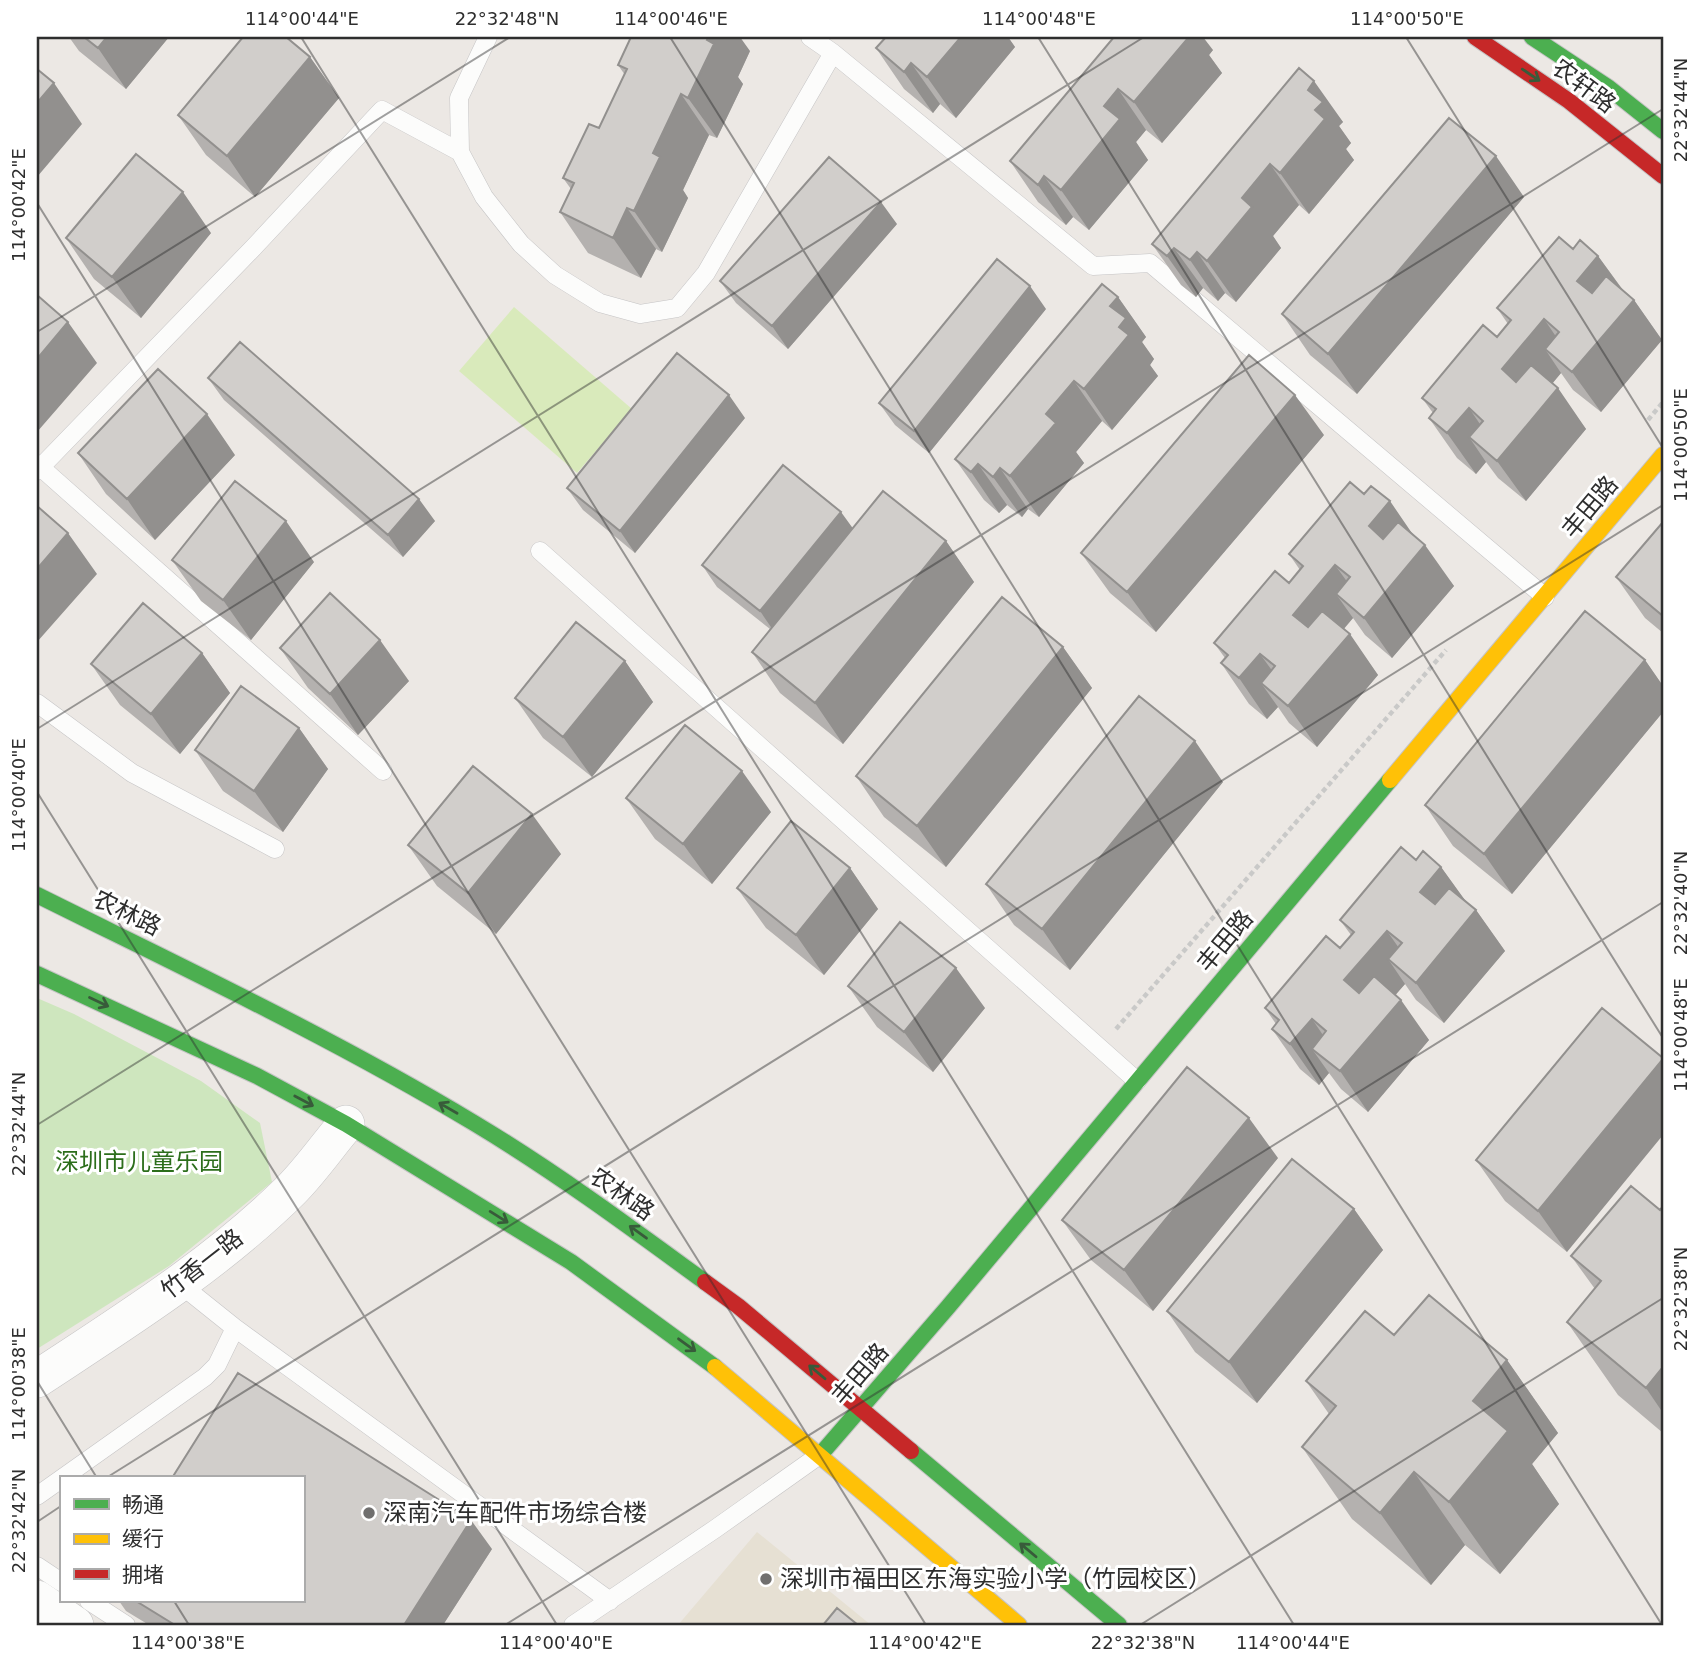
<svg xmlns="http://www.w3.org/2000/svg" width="1700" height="1662" font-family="'DejaVu Sans','Noto Sans SC',sans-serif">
<rect width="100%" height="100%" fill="#ece8e4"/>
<path fill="#e6e0d3" d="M757,1532L871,1625H678Z"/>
<path fill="#cee6be" d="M37,998L74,1014L201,1081L260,1123L272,1182L169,1266L37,1349Z"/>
<path fill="#d9eabb" d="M514,307L632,409L577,473L459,371Z"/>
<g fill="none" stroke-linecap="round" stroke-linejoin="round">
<g stroke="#c5c4c5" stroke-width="19">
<path id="lane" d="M488,37L459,98L460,152L484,197L521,244L555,275L600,303L640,314L677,308L706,273L833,53
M810,37L833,53L1093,266L1150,263L1545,597
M37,464L383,771
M37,471L254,247L382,110L460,152
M540,551L1137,1081
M37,703L132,773L275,849
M180,1284L235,1328L610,1601
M37,1496L205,1377L217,1365L235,1328
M37,1566L61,1582
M89,1601L126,1625
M573,1625L715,1529L821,1454"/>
</g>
<g stroke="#c5c4c5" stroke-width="38">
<path id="street" d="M37,1379C125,1321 215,1265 291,1190C311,1170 328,1145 346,1124
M37,1599L75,1625"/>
</g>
<g stroke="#c5c4c5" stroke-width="18">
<path id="fast" d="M1532,37L1609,88L1663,131
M37,895C184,968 333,1038 474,1123C554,1171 630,1227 705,1282
M37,974L257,1076L346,1124L571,1262L715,1367
M911,1451L1119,1625
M821,1454L948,1307L1390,780"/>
</g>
<g stroke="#c5c4c5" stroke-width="18">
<path id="slow" d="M1390,780L1663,455
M715,1367L1019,1625"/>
</g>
<g stroke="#c5c4c5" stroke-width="18">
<path id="jam" d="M1475,37L1569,101L1663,176
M705,1282L738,1306L911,1451"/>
</g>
<path stroke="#c9c9c8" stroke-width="4.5" stroke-dasharray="5 3.5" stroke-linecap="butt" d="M1648,420L1663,402
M1116,1029L1446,650"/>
<use href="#lane" stroke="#fcfcfb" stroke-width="18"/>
<use href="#street" stroke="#fcfcfb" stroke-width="37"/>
<use href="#fast" stroke="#4caf50" stroke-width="16"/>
<use href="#slow" stroke="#ffc107" stroke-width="16"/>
<use href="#jam" stroke="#c62828" stroke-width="16"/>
</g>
<path fill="#b4b1af" d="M69,37H169L126,89L79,51Z
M886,37H1008L1015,47L956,118L940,104L933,113L904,89L876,48Z
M1114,37L1213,50L1209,55L1222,73L1162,143L1146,130L1136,142L1148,160L1089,230L1073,217L1066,225L1038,202L1010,161Z
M750,51L738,77L743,84L717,138L709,135L683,190L688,198L662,252L656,249L641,278L588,253L560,212L571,189L563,178L599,128L625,75L618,65Z
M310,57L339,98L255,197L206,155L178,115Z
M1299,68L1343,122L1339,126L1351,143L1346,149L1354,160L1309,214L1299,205L1273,236L1281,248L1236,302L1225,293L1218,301L1203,288L1196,297L1181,285L1152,244Z
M1524,197L1357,394L1310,355L1282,314Z
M897,224L788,349L736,303L720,281Z
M211,233L141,318L94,279L66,238Z
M1573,249L1598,256L1623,290L1634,300L1662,340L1601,412L1573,390L1561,373L1552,384L1586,429L1526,501L1498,478L1486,462L1476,474L1457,458L1429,418L1433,413L1422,398L1497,337L1508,324L1497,308Z
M1118,297L1146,337L1142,342L1154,359L1150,365L1158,376L1112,430L1102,421L1076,452L1084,463L1039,517L1028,509L1022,517L1007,505L999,513L984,500L955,459Z
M1046,309L929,453L895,425L879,403Z
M208,378L435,521L403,557L224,400Z
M745,418L635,553L583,510L567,488Z
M1324,435L1156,632L1110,593L1081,553Z
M78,453L235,455L155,540L106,494Z
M1663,522V633L1645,618L1616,577Z
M853,528L946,541L974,582L843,744L780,693L752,652L770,629L717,587L702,565Z
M1414,536L1454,586L1392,658L1365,635L1353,618L1344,629L1378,675L1317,747L1289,723L1278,707L1267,719L1249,704L1221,663L1225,658L1214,643L1289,583L1300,570L1289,554Z
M172,560L314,562L251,640L201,601Z
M1063,647L1092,688L946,867L884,817L856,776Z
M280,648L409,681L358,735L308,688Z
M202,653L230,693L180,754L120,705L91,664Z
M1645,660L1663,686V712L1512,894L1453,846L1425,805Z
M625,661L653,702L592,777L543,738L515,698Z
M299,728L328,769L283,832L223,791L195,750Z
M1223,782L1070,970L1014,925L986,884Z
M626,798L771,812L712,884L655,839Z
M408,845L561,854L496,934L437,886Z
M1416,860L1441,867L1465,901L1476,910L1505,951L1444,1023L1416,1000L1405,984L1395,995L1429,1040L1368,1112L1341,1089L1329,1073L1319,1085L1300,1069L1272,1029L1276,1024L1265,1008L1340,948L1351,935L1340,920Z
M850,868L878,909L824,975L766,928L737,888Z
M848,986L985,1008L933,1072L877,1027Z
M1602,1008L1567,1252L1505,1201L1476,1160Z
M1278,1158L1153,1311L1091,1260L1062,1220Z
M1663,1206V1433L1618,1395L1567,1322L1595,1289L1571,1256L1660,1210Z
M1354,1209L1383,1250L1257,1403L1195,1352L1167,1311Z
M1394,1335L1507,1360L1558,1433L1532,1464L1559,1504L1500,1574L1465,1545L1431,1585L1352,1519L1302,1447L1329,1414L1306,1381Z
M492,1549L443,1625H149L126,1611L119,1601H303Z"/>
<path fill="#92908e" d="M107,37H169L126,89L98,48Z
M709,37H740L750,51L738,77L743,84L717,138L688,98Z
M961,37H1008L1015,47L956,118L927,77Z
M1189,37H1203L1213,50L1209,55L1222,73L1162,143L1134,102Z
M310,57L339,98L255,197L227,156Z
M911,63L940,104L933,113L904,72Z
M1314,81L1343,122L1339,126L1351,143L1346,149L1354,160L1309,214L1280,173L1308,90Z
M54,83L82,124L37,177V103Z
M1118,89L1146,130L1136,142L1148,160L1089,230L1061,190L1104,106Z
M681,94L709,135L683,190L688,198L662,252L634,211L653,153Z
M1496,156L1524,197L1357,394L1328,354Z
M1270,164L1299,205L1273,236L1281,248L1236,302L1207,261L1242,198Z
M1044,176L1073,217L1066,225L1038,185Z
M183,192L211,233L141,318L112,277Z
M881,202L897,224L788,349L772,326Z
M627,208L656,249L641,278L613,238Z
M1174,248L1203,288L1196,297L1167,256Z
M1197,252L1225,293L1218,301L1190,260Z
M1598,256L1627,296L1605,322L1577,281Z
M1030,286L1046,309L929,453L914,431Z
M1118,297L1146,337L1142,342L1154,359L1150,365L1158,376L1112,430L1084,389L1119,327L1110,306Z
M1634,300L1662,340L1601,412L1572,372Z
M1544,319L1572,360L1545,349L1561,373L1530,410L1502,369Z
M68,322L97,363L37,432V359Z
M1074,381L1102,421L1076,452L1084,463L1039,517L1010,476L1046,414Z
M1558,388L1586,429L1526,501L1497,461Z
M729,395L745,418L635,553L620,531Z
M1295,395L1324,435L1156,632L1127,592Z
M1469,408L1497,449L1469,437L1486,462L1476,474L1447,433Z
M207,414L235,455L155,540L127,499Z
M978,464L1007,505L999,513L971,472Z
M1000,468L1028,509L1022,517L993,477Z
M419,499L435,521L403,557L388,535Z
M1390,501L1418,542L1397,567L1369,526Z
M841,512L857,534L775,633L760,611Z
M286,521L314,562L251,640L223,600Z
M68,533L97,574L37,642V569Z
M946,541L974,582L843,744L815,703Z
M1425,545L1454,586L1392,658L1364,618Z
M1335,565L1364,605L1336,594L1353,618L1321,655L1293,615Z
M1350,634L1378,675L1317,747L1288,706Z
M380,640L409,681L358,735L330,694Z
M1063,647L1092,688L946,867L917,826Z
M202,653L230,693L180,754L151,714Z
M1260,654L1289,694L1261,683L1278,707L1267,719L1239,678Z
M1645,660L1663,686V712L1512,894L1484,854Z
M625,661L653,702L592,777L563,737Z
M299,728L328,769L283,832L254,791Z
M1195,741L1223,782L1070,970L1042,929Z
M742,771L771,812L712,884L683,844Z
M532,814L561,854L496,934L468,893Z
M1441,867L1470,907L1448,932L1420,892Z
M850,868L878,909L824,975L796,935Z
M1476,910L1505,951L1444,1023L1416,983Z
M1387,931L1415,971L1388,959L1405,984L1373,1021L1344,980Z
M956,968L985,1008L933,1072L904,1032Z
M1401,1000L1429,1040L1368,1112L1340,1071Z
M1312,1019L1340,1060L1312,1049L1329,1073L1319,1085L1290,1044Z
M1663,1059V1135L1567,1252L1538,1211Z
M1249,1118L1278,1158L1153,1311L1124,1270Z
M1354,1209L1383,1250L1257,1403L1229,1362Z
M1507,1360L1558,1433L1532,1464L1559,1504L1500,1574L1449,1502L1473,1401Z
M1663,1367V1413L1646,1388Z
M1414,1472L1465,1545L1431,1585L1380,1513Z
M471,1520L492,1549L443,1625H404Z"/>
<path fill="#d1cecb" stroke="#92908e" stroke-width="2" d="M84,37H107L98,48Z
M243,37H286L310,57L227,156L178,115Z
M631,37H709L707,40L714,44L688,98L681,94L653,153L660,157L634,211L627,208L613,238L560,212L574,183L563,178L589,124L599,128L627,69L618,65Z
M886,37H961L927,77L911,63L904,72L876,48Z
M1114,37H1189L1134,102L1118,89L1104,106L1120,119L1061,190L1044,176L1038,185L1010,161Z
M1299,68L1314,81L1308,90L1323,102L1315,110L1325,119L1280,173L1270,164L1242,198L1252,207L1207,261L1197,252L1190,260L1174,248L1167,256L1152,244Z
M37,69L54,83L37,103Z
M1449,118L1496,156L1328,354L1282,314Z
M136,154L183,192L112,277L66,238Z
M829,157L881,202L772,326L720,281Z
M1559,237L1573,249L1580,240L1598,256L1577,281L1592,293L1606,276L1634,300L1572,372L1545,349L1559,332L1544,319L1502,369L1516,382L1531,365L1558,388L1497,461L1469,437L1483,421L1469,408L1447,433L1429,418L1436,409L1422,398L1483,325L1497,337L1511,320L1497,308Z
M997,259L1030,286L914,431L879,403Z
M1102,284L1118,297L1110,306L1126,318L1119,327L1129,335L1084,389L1074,381L1046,414L1056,423L1010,476L1000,468L993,477L978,464L971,472L955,459Z
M37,295L68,322L37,359Z
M240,342L419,499L388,535L208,378Z
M677,353L729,395L620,531L567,488Z
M1249,355L1295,395L1127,592L1081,553Z
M158,369L207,414L127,499L78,453Z
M783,465L841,512L760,611L702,565Z
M235,481L286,521L223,600L172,560Z
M1350,482L1364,494L1371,486L1390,501L1369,526L1383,539L1398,522L1425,545L1364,618L1336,594L1350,577L1335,565L1293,615L1308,627L1322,611L1350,634L1288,706L1261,683L1275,666L1260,654L1239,678L1221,663L1228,655L1214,643L1275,571L1289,583L1303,566L1289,554Z
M883,491L946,541L815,703L752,652Z
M37,506L68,533L37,569Z
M1663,522V616L1616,577Z
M330,593L380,640L330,694L280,648Z
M1002,597L1063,647L917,826L856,776Z
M143,603L202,653L151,714L91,664Z
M1585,611L1645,660L1484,854L1425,805Z
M576,622L625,661L563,737L515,698Z
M241,686L299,728L254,791L195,750Z
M1139,696L1195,741L1042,929L986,884Z
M685,725L742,771L683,844L626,798Z
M473,766L532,814L468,893L408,845Z
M791,821L850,868L796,935L737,888Z
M1401,847L1416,860L1423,851L1441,867L1420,892L1435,904L1449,888L1476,910L1416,983L1388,959L1402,943L1387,931L1344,980L1359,993L1374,976L1401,1000L1340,1071L1312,1049L1326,1031L1312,1019L1290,1044L1272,1029L1279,1020L1265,1008L1326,936L1340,948L1354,932L1340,920Z
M900,922L956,968L904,1032L848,986Z
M1602,1008L1663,1058V1059L1538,1211L1476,1160Z
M1187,1067L1249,1118L1124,1270L1062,1220Z
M1292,1159L1354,1209L1229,1362L1167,1311Z
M1631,1186L1660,1210L1663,1206V1367L1646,1388L1567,1322L1601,1281L1571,1256Z
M1429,1295L1507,1360L1473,1401L1508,1431L1449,1502L1414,1472L1380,1513L1302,1447L1336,1406L1306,1381L1365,1311L1394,1335Z
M238,1373L471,1520L404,1625H175L136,1601H303V1478H172Z
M837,1608L858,1625H823Z"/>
<defs><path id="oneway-shaft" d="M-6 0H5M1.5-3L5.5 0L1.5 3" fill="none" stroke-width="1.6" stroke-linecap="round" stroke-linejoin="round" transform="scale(1.75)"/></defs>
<g stroke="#385b3a">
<use href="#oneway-shaft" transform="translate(1531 75) rotate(34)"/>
<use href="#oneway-shaft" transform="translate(99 1002) rotate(25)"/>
<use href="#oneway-shaft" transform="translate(304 1101) rotate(28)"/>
<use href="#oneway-shaft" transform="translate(448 1108) rotate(-150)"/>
<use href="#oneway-shaft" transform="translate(499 1217) rotate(32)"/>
<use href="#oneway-shaft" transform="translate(638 1232) rotate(-144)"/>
<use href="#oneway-shaft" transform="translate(687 1345) rotate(36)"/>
<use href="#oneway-shaft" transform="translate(817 1372) rotate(-140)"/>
<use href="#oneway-shaft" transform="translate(1028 1550) rotate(-140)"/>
</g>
<path fill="none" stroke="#2e2e2e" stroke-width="2" stroke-opacity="0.45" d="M301,37L1294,1625M670,37L1662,1625M1038,37L1663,1038M1406,37L1663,448M37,203L926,1625M37,332L510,37M37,729L1144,37M37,792L557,1625M37,1125L1663,109M37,1381L97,1478M106,1478L1663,505M37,1522L61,1506M174,1601L189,1625M505,1625L1663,902M1140,1625L1663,1298"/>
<g fill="#706f6e" stroke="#fff" stroke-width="2.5">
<circle cx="369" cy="1513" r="7"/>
<circle cx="766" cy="1579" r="7"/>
</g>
<g text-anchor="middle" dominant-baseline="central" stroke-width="6" stroke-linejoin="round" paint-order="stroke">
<g font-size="24" fill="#2e2e2e" stroke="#fff">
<text transform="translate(1584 86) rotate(37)">农轩路</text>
<text transform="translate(1590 507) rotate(-50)">丰田路</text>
<text transform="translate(127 913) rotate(26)">农林路</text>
<text transform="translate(1225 941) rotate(-50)">丰田路</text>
<text transform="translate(622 1194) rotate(35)">农林路</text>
<text transform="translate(202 1264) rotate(-38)">竹香一路</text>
<text transform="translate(860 1374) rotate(-49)">丰田路</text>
</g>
<g font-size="24" fill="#2c6e1b" stroke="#fff">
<text x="139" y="1162">深圳市儿童乐园</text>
</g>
<g font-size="24" fill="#2e2e2e" stroke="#fff" text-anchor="start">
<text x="383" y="1513">深南汽车配件市场综合楼</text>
<text x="780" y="1579">深圳市福田区东海实验小学（竹园校区）</text>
</g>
</g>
<rect width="1700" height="1662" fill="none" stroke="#ffffff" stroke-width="77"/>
<rect x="60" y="1476" width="245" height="126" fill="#ffffff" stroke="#ababab" stroke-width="2"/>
<rect x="74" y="1499" width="35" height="10" fill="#4caf50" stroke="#ababab" stroke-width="2"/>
<text x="122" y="1512" font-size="21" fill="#2e2e2e">畅通</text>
<rect x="74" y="1534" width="35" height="10" fill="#ffc107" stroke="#ababab" stroke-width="2"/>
<text x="122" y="1546" font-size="21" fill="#2e2e2e">缓行</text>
<rect x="74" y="1569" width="35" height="10" fill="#c62828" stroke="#ababab" stroke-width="2"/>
<text x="122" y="1582" font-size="21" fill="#2e2e2e">拥堵</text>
<rect x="38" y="38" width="1624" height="1586" fill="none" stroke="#2e2e2e" stroke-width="2.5"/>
<g font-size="18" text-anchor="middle" fill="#2e2e2e">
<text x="302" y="25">114°00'44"E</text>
<text x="507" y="25">22°32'48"N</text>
<text x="671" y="25">114°00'46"E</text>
<text x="1039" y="25">114°00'48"E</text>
<text x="1407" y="25">114°00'50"E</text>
<text transform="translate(1681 110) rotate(-90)" y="6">22°32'44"N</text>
<text transform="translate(19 205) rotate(-90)" y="6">114°00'42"E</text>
<text transform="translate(1681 445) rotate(-90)" y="6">114°00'50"E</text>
<text transform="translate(19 795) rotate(-90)" y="6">114°00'40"E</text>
<text transform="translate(1681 903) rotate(-90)" y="6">22°32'40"N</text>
<text transform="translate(1681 1035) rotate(-90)" y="6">114°00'48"E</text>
<text transform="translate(19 1124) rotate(-90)" y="6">22°32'44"N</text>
<text transform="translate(1681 1299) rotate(-90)" y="6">22°32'38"N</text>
<text transform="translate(19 1384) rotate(-90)" y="6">114°00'38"E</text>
<text transform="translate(19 1521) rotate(-90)" y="6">22°32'42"N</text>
<text x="188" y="1649">114°00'38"E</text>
<text x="556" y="1649">114°00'40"E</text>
<text x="925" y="1649">114°00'42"E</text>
<text x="1143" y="1649">22°32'38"N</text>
<text x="1293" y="1649">114°00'44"E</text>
</g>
</svg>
